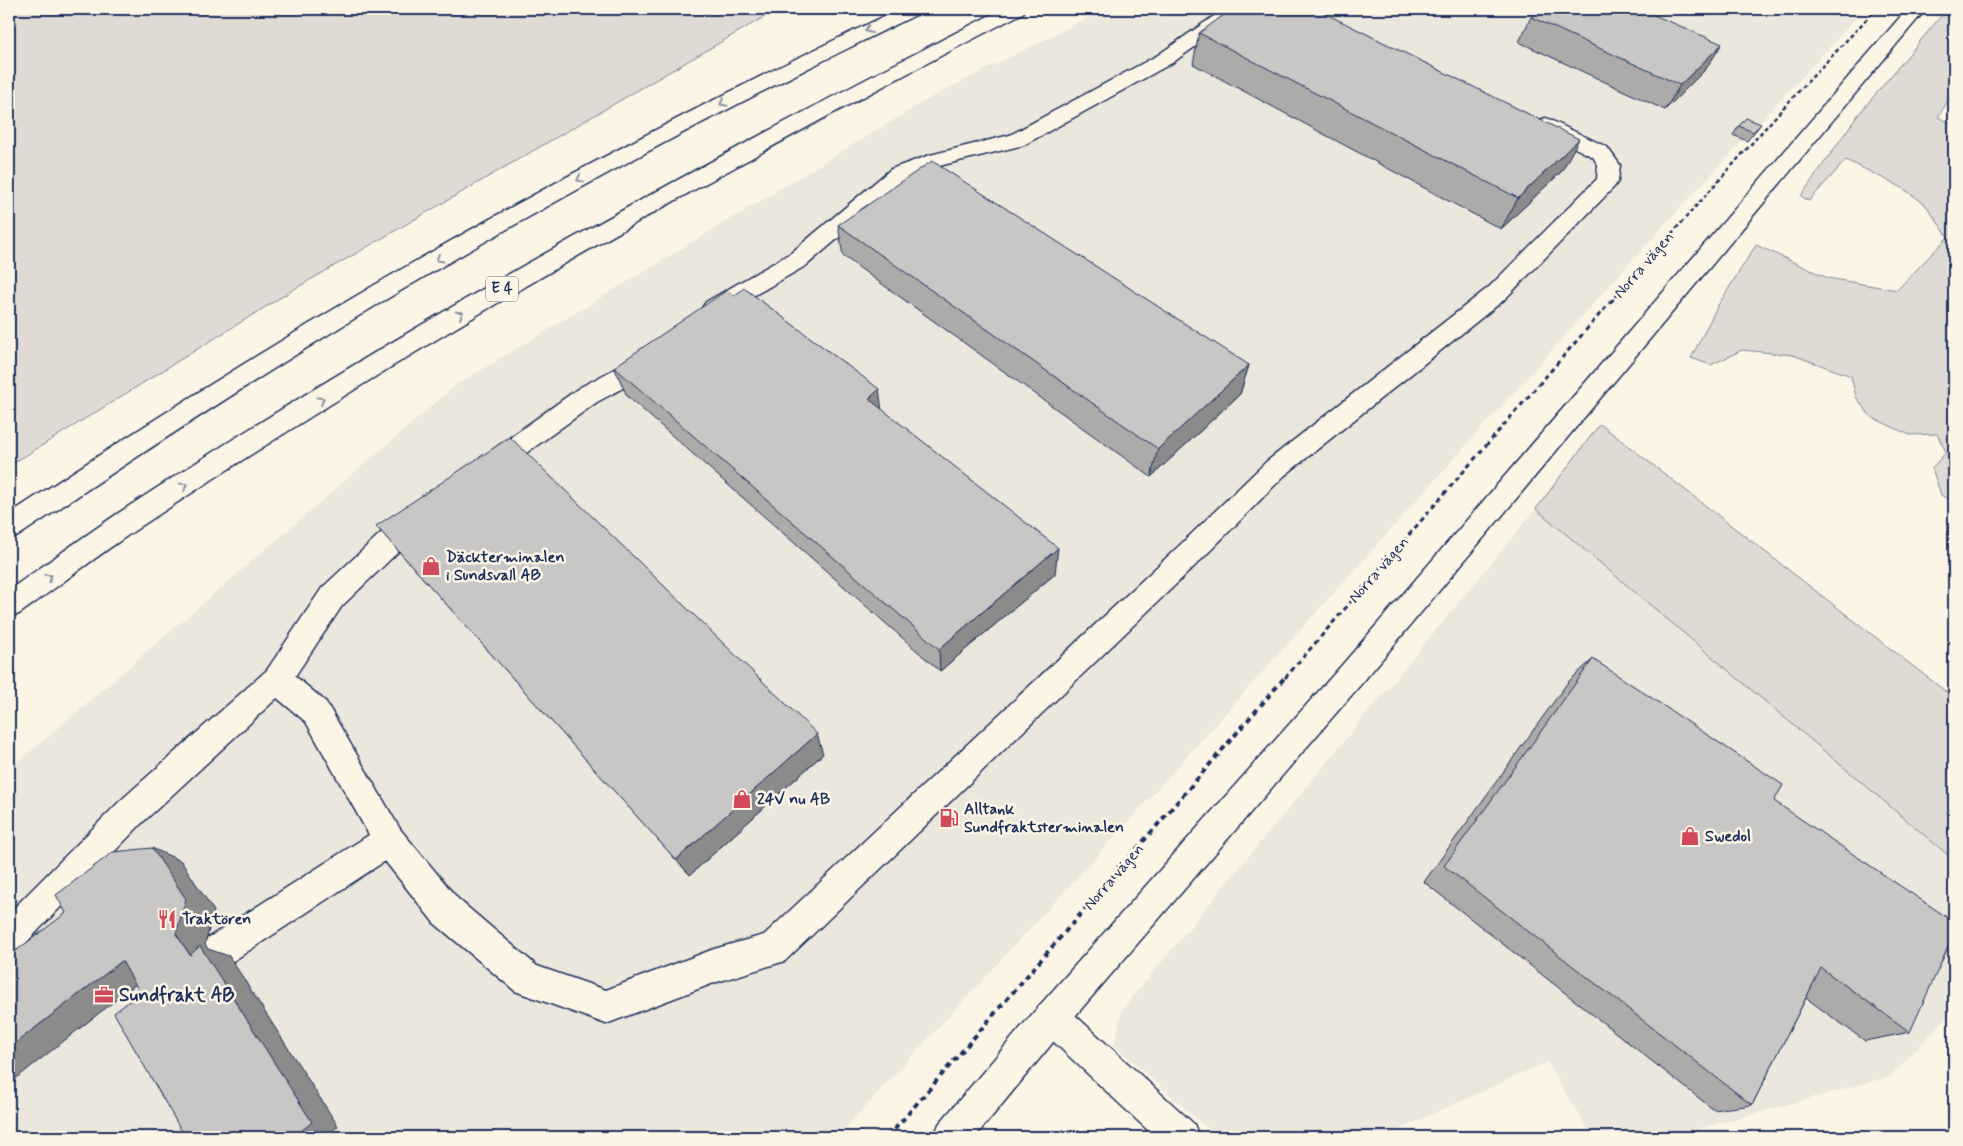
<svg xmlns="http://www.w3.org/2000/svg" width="1963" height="1146" font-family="Mynerve,sans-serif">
<rect width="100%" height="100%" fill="#fcf5e5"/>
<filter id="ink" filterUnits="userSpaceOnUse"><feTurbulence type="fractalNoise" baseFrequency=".02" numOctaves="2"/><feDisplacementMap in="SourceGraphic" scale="10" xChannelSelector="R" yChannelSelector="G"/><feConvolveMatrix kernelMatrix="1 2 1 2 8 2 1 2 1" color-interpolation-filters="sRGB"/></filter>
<g filter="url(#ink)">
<path fill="#ece7dc" d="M1105,9H1865L1656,234L1101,852L837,1137H9V770L455,386L935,95Z
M1536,509L1954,860V1010L1891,1076L1670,1137H1592L1547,1062L1383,1137H1217L1115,1046L1121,1011Z"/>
<path fill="#dfdbd4" stroke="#7d8599" d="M9,9H778L291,291L9,466Z
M1947,9H1954V91L1938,117L1954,125V503L1941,495L1932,468L1946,452L1937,434L1910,435L1871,417L1856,397L1851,376L1793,355L1742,350L1711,365L1691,358L1717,307L1756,245L1828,278L1897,290L1948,237L1925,204L1901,187L1846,160L1809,201L1801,196L1858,115Z
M1600,424L1954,698V860L1536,509Z"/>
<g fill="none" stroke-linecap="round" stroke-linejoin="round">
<g stroke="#1b2f5e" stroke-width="3">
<path id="minor" d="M1224,9H1245L1243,13L1172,63L1024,145L943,165L907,179L807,265L722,314L714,317L706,314L702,308L706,302L791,253L891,169L930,155L1010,135L1158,55Z
M1546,118L1607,147L1620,165L1618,181L1615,186L1505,299L1284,476L1200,561L785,961L714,983L606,1024L515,991L434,923L385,861L224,967L212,972L200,967L195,955L200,943L369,835L306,722L277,698L142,823L21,948L9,952V913L120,801L267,670L322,588L400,515C409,508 415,504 427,508L431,516L427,524L342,606L295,676L326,702L400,829L458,899L537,966L606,990L714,949L764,935L1180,545L1266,462L1489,287L1597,179L1598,165L1593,157L1539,130L1536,125L1539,120Z
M649,350L658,353L661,359L651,373L597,402L497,474L488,477L479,474L475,467L479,460L579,388L633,359L640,353Z
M1052,1000L1064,1005L1194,1124L1199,1137H1155L1040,1029L1035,1017L1040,1005Z"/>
</g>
<g stroke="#1b2f5e" stroke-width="3">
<path id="major" d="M1907,9H1926L1362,683L1064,1029L975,1137H934L939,1124L1040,1005L1342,665Z"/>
</g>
<g stroke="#1b2f5e" stroke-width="3">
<path id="highway" d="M899,9H922L920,13C734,103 552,200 375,306C254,379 136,457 18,536L9,539V514C148,422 289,334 433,251C585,164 741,84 899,9Z
M1002,9H1025L1023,13C721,169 426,337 143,525C101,553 61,584 19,614L9,617V590C47,563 84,536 123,510C405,325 702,162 1002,9Z"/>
</g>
<path stroke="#1b2f5e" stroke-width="2.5" stroke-dasharray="4 3" stroke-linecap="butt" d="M1611,302L1784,107L1876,9"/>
<path stroke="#1b2f5e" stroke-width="3" stroke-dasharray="5 4" stroke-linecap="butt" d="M1285,678L1612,300"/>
<path stroke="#1b2f5e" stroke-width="4" stroke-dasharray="5.5 4.5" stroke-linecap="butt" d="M888,1137L1286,676"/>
<use href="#minor" fill="#fcf5e5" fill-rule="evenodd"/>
<use href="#major" fill="#fcf5e5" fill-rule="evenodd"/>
<use href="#highway" fill="#fcf5e5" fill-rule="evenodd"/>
</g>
<path fill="#acabaa" stroke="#1b2f5e" d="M1531,17L1706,69L1665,110L1519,42Z
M1199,33L1562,171L1501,229L1193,64Z
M1761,124L1747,141L1733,135L1739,126Z
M838,225L1249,365L1240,394L1151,477L843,256Z
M614,367L881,409L1055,574L940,671L627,396Z
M376,526L823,754L690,875Z
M1593,659L1910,1032L1865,1041L1806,998L1752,1105L1714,1110L1424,882L1568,682Z"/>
<path fill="#8c8b8b" stroke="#1b2f5e" d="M1722,44L1706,69L1665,110L1680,85Z
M1579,139L1562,171L1501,229L1518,198Z
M1249,365L1240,394L1151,477L1158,449Z
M879,389L883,418L869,399Z
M1058,548L1055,574L940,671L939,649Z
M817,734L823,754L690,875L676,860Z
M152,848L181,861L214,911L205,944L208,949L229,956L338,1126L325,1137H294L190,955L176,934Z
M122,961L154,970L9,1084V1048Z"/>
<path fill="#c8c7c6" stroke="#1b2f5e" d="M1232,9H1316L1579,139L1518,198L1199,33Z
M1541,9H1640L1722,44L1680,85L1531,17Z
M1746,118L1761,124L1753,132L1739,126Z
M932,161L1249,365L1158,449L838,225Z
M744,288L879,389L869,399L1058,548L939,649L614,367L727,290L734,296Z
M510,437L817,734L676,860L376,526Z
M1593,659L1783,785L1774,801L1954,922V934L1910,1032L1821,968L1752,1105L1444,866Z
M152,848L186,899L176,934L190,955L200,946L312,1122L294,1137H185L114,1013L140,993L122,961L9,1048V956L66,913L56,895L113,852Z"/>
<defs><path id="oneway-chevron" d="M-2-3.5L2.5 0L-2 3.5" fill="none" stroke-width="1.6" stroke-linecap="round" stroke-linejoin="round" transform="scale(1.25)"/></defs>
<g stroke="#8c92a2">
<use href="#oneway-chevron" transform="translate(868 30) rotate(155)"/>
<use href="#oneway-chevron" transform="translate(723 103) rotate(153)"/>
<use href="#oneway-chevron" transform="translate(580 179) rotate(151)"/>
<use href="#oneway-chevron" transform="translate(439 259) rotate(150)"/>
<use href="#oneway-chevron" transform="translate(460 314) rotate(-30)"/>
<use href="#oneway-chevron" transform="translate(321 400) rotate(-32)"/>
<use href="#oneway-chevron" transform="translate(184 486) rotate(-32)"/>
<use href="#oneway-chevron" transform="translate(49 577) rotate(-35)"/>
</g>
</g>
<defs>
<g id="shop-bare" transform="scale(1.5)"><path d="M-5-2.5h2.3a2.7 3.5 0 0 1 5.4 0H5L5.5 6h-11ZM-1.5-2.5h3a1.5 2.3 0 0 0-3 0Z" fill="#d1495b" stroke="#fcf5e5" stroke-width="2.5" paint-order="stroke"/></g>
<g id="fuel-bare" transform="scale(1.5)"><path d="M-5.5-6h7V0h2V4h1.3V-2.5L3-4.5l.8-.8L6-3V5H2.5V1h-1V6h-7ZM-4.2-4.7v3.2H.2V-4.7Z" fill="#d1495b" stroke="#fcf5e5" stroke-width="2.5" paint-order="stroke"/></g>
<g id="restaurant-bare" transform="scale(1.5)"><path d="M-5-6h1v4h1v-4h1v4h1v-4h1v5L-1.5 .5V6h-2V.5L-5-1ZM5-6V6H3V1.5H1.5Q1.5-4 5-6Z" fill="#d1495b" stroke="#fcf5e5" stroke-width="2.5" paint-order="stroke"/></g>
<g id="office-bare" transform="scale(1.5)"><path d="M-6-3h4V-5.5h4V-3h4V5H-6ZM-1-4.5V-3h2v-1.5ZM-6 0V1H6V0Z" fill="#d1495b" stroke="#fcf5e5" stroke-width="2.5" paint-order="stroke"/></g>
</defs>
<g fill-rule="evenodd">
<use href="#shop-bare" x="431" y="566"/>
<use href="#shop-bare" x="742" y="799"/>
<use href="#fuel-bare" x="949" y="818"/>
<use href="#shop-bare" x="1690" y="836"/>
<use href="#restaurant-bare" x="167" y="919"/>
<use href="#office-bare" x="104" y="995"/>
</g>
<g text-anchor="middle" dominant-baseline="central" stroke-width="5" stroke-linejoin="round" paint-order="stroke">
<rect fill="#fcf5e5" stroke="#5e6a86" stroke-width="1" x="486" y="276.5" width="32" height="25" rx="4"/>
<g font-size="15" font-weight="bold" fill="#1b2f5e">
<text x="502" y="289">E 4</text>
</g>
<g font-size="16" fill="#1b2f5e" stroke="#fcf5e5">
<text transform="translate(1644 265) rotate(-49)">Norra vägen</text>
<text transform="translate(1379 570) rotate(-49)">Norra vägen</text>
<text transform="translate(1114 877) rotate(-49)">Norra vägen</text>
</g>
<g font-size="16" font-weight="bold" fill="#1b2f5e" stroke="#fcf5e5" text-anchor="start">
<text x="446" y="557">Däckterminalen<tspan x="446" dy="18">i Sundsvall AB</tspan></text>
<text x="757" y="799">24V nu AB</text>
<text x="964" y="809">Alltank<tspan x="964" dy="18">Sundfraktsterminalen</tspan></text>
<text x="1705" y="836">Swedol</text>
<text x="182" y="919">Traktören</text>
</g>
<g font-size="19" font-weight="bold" fill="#1b2f5e" stroke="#fcf5e5" text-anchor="start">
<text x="119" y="995">Sundfrakt AB</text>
</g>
</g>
<rect width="1963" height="1146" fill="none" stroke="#fcf5e5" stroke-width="30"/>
<rect x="15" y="15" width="1933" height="1116" fill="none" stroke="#1b2f5e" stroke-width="2" filter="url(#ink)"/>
</svg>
